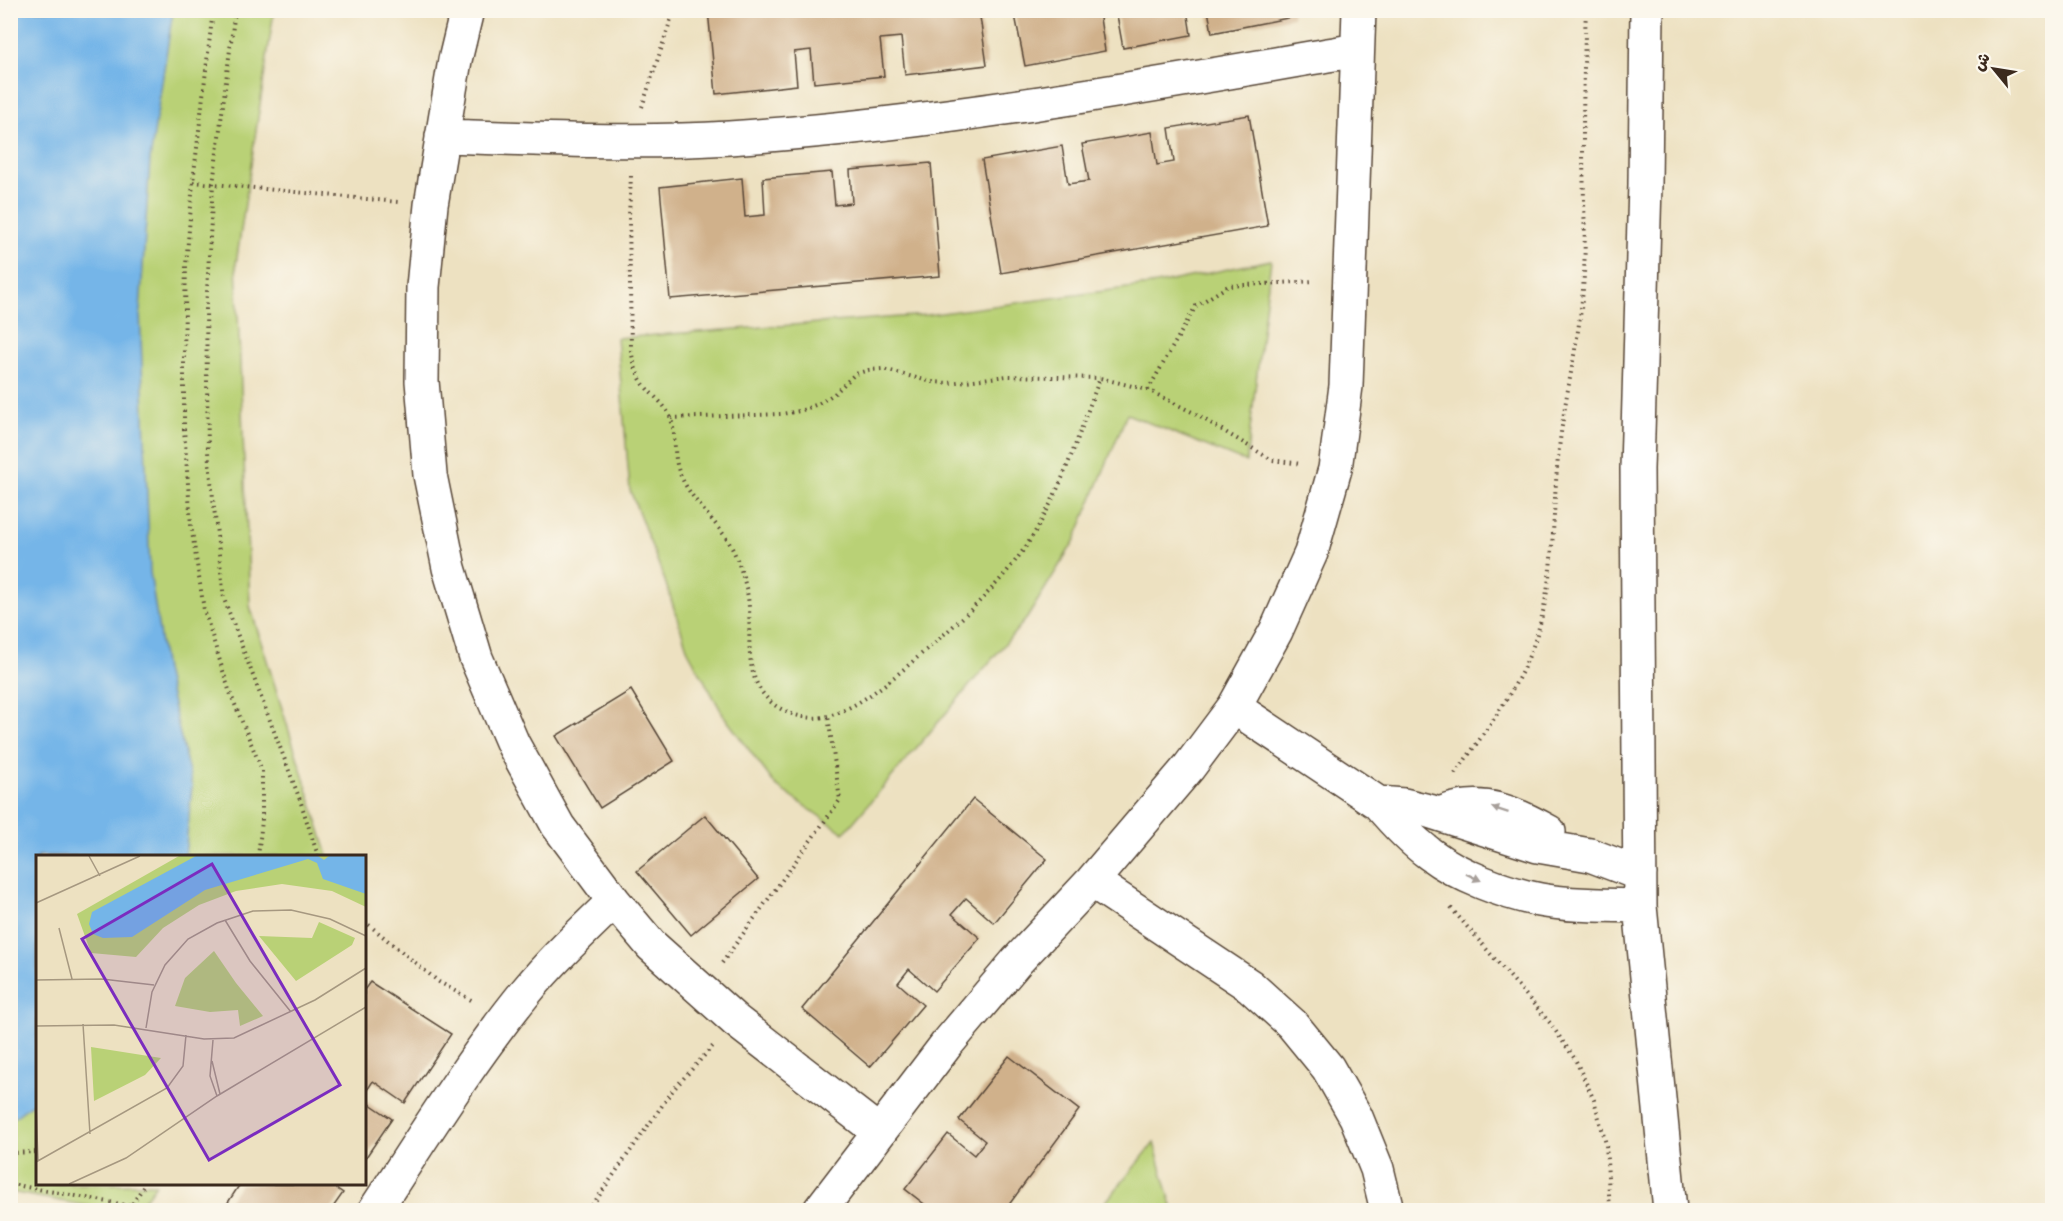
<svg xmlns="http://www.w3.org/2000/svg" width="2063" height="1221" font-family="Caveat,'Playpen Sans Arabic',sans-serif">
<rect width="100%" height="100%" fill="#fbf7ec"/>
<filter id="ink" filterUnits="userSpaceOnUse"><feTurbulence type="fractalNoise" baseFrequency=".0167" numOctaves="2"/><feDisplacementMap in="SourceGraphic" scale="12" xChannelSelector="R" yChannelSelector="G"/><feConvolveMatrix kernelMatrix="1 2 1 2 8 2 1 2 1" color-interpolation-filters="sRGB"/></filter>
<filter id="wash" filterUnits="userSpaceOnUse"><feTurbulence type="fractalNoise" baseFrequency=".008" numOctaves="4" result="noise"/><feDisplacementMap in="SourceGraphic" scale="24" xChannelSelector="R" yChannelSelector="G"/><feGaussianBlur stdDeviation="1.35" result="paint"/><feColorMatrix in="noise" values="0 0 0 0 0 0 0 0 0 0 0 0 0 0 0 0 0 1.4 0 .05"/><feComposite in="paint" operator="in"/></filter>
<g filter="url(#wash)">
<rect width="100%" height="100%" fill="#ede1c1"/>
<path fill="#b9d176" stroke="#7a7e4a" stroke-width="1.5" d="M10,11H274L236,264L250,606L328,856H38V1184H156L137,1210H110L11,1192Z
M1271,260L1246,462L1127,414L1075,540L1027,618L844,833L776,786L724,716L688,651L665,581L630,490L617,338L927,315L1157,284Z
M1154,1143L1173,1210H1099Z"/>
<path fill="#74b5e8" stroke="#587083" stroke-width="1.5" d="M11,10L173,11L150,160L140,311L150,572L165,670L192,786L185,856H38L37,1100L11,1120Z"/>
<g id="blocks">
<path fill="#d0b18b" d="M708,10H979L987,65L905,75L901,37L880,39L884,76L814,83L811,50L794,52L797,85L716,94Z
M1014,10H1187L1191,35L1123,48L1117,15L1100,18L1105,51L1025,66Z
M1208,10H1292L1293,17L1212,33Z
M1249,115L1268,226L1001,273L982,160L1062,146L1068,184L1089,181L1082,144L1152,132L1157,165L1174,162L1169,128Z
M931,163L940,276L670,299L660,187L742,178L745,217L765,215L763,178L832,172L835,205L852,203L850,170Z
M631,690L674,761L600,808L556,736Z
M973,799L1047,859L994,923L966,898L952,914L980,938L934,991L909,969L898,983L923,1005L870,1067L802,1009Z
M705,815L758,879L691,935L637,871Z
M370,982L451,1034L405,1103L373,1081L364,1095V990Z
M1009,1056L1079,1110L1005,1210H932L905,1189L948,1134L974,1155L985,1141L959,1120Z
M364,1100L392,1119L364,1160Z
M240,1184H330L343,1193L331,1210H223Z"/>
</g>
</g>
<g filter="url(#ink)">
<use href="#blocks" fill-opacity="0" stroke="#564536" stroke-width="1.5"/>
<g fill="none" stroke-linecap="round" stroke-linejoin="round">
<g stroke="#564536" stroke-width="36">
<path id="minor" d="M467,10L455,60L431,205L423,287L422,381L430,475L449,568L476,658L513,744L558,826L614,901L651,945L736,1021L879,1132
M1647,10L1645,184L1637,469L1640,906L1670,1210
M442,136C538,139 633,144 729,138C941,124 1148,86 1357,50
M1234,707L1378,803C1394,822 1411,840 1430,854C1459,876 1505,893 1540,900C1572,906 1607,905 1640,906
M1378,803L1404,805L1429,811L1538,846L1590,855L1640,874
M1445,812C1484,798 1515,813 1549,832
M1092,881L1250,986L1292,1024L1328,1068L1356,1117L1377,1169L1387,1210
M375,1210C423,1137 470,1061 525,993C552,960 583,931 614,901
M820,1210L946,1045L1017,961L1092,881L1189,767L1234,707L1276,631L1311,553L1335,469L1346,386L1359,10"/>
</g>
<path stroke="#564536" stroke-width="4" stroke-dasharray="1.5 4.5" stroke-linecap="butt" d="M213,10L193,182L186,265L184,353V429L191,525L204,610L229,690L262,770V821L258,856
M235,10L213,184L206,309L208,452L224,599L300,800L318,856
M642,107L674,10
M631,176L629,215L631,350C634,365 638,379 649,391C657,399 667,407 671,419C677,438 672,458 681,476C693,504 719,522 733,550C740,565 745,581 748,597C753,634 740,676 772,703C787,715 810,721 828,716C857,709 895,677 918,657C962,619 1005,582 1035,532C1064,484 1080,430 1100,378L1148,390L1192,412L1272,460L1301,464
M193,182L398,202
M1148,390L1196,306L1228,286L1315,281
M671,418L781,414L800,411L818,404L834,394L855,374L869,370L883,369L932,382L949,383L1007,376L1100,378
M1455,774C1486,730 1521,686 1537,634C1555,577 1552,517 1558,458C1564,396 1581,336 1584,274C1586,232 1583,189 1583,147C1583,101 1584,56 1586,10
M1451,908L1550,1023L1575,1059L1594,1100L1606,1144L1610,1210
M364,921L439,982L475,1002
M722,963L840,800L828,716
M10,1153L38,1152
M10,1184L131,1206L145,1184
M589,1210L673,1090L713,1046"/>
<use href="#minor" stroke="#fff" stroke-width="33"/>
</g>
<defs><path id="oneway-solid" d="M-6-.8H1V-3.2L6.5 0L1 3.2V.8H-6Z" transform="scale(1.5)"/></defs>
<g fill="#a79f9a">
<use href="#oneway-solid" transform="translate(1500 810) rotate(-162)"/>
<use href="#oneway-solid" transform="translate(1473 877) rotate(25)"/>
</g>
</g>
<g transform="translate(36 855)">
<rect width="330" height="330" fill="#ede1c1"/>
<path d="M143,1H330V52L296,36L246,29L200,36L163,50L127,73L100,102L55,98L41,59ZM283,67L319,83L316,90L260,126L223,81L276,83ZM178,96L200,128L227,161L204,171L202,155L174,157L139,151L149,123ZM55,192L125,203L109,220L58,246Z" fill="#b9d176"/>
<path d="M160,1H282L288,5L293,1H330V39L287,24L281,8L272,4L169,35L96,82L67,83L57,79L53,69L56,57Z" fill="#74b5e8"/>
<path fill="none" stroke="#a69880" stroke-width="1.5" d="M53,1L64,21M0,48L104,1M189,65L214,106L255,157M23,73L36,124M0,125L66,124L118,130M47,169L54,279M0,171L78,170L168,184L198,183L279,145L330,113M110,173L116,137L129,110L152,84L181,68L217,56L255,55L294,64L330,81M177,185L174,221L181,241M176,206L184,239M0,249L2,306M0,307L131,233L147,211L150,180M33,329L90,303L181,241L330,152"/>
<path fill="#7b2cbf" fill-opacity="0.15" stroke="#7b2cbf" stroke-width="3" d="M176,9L304,230L173,305L46,84Z"/>
<rect width="330" height="330" fill="none" stroke="#3b2a1e" stroke-width="3"/>
</g>
<rect width="2063" height="1221" fill="none" stroke="#fbf7ec" stroke-width="36"/>
<g transform="translate(1994 69) rotate(300)" stroke="#fbf7ec" stroke-width="4.5" paint-order="stroke">
<path d="M0-4.5L10 22L0 15L-10 22Z" fill="#3b2a1e"/>
<text y="-9" font-size="16" font-weight="bold" text-anchor="middle" fill="#3b2a1e">ش</text>
</g>
</svg>
